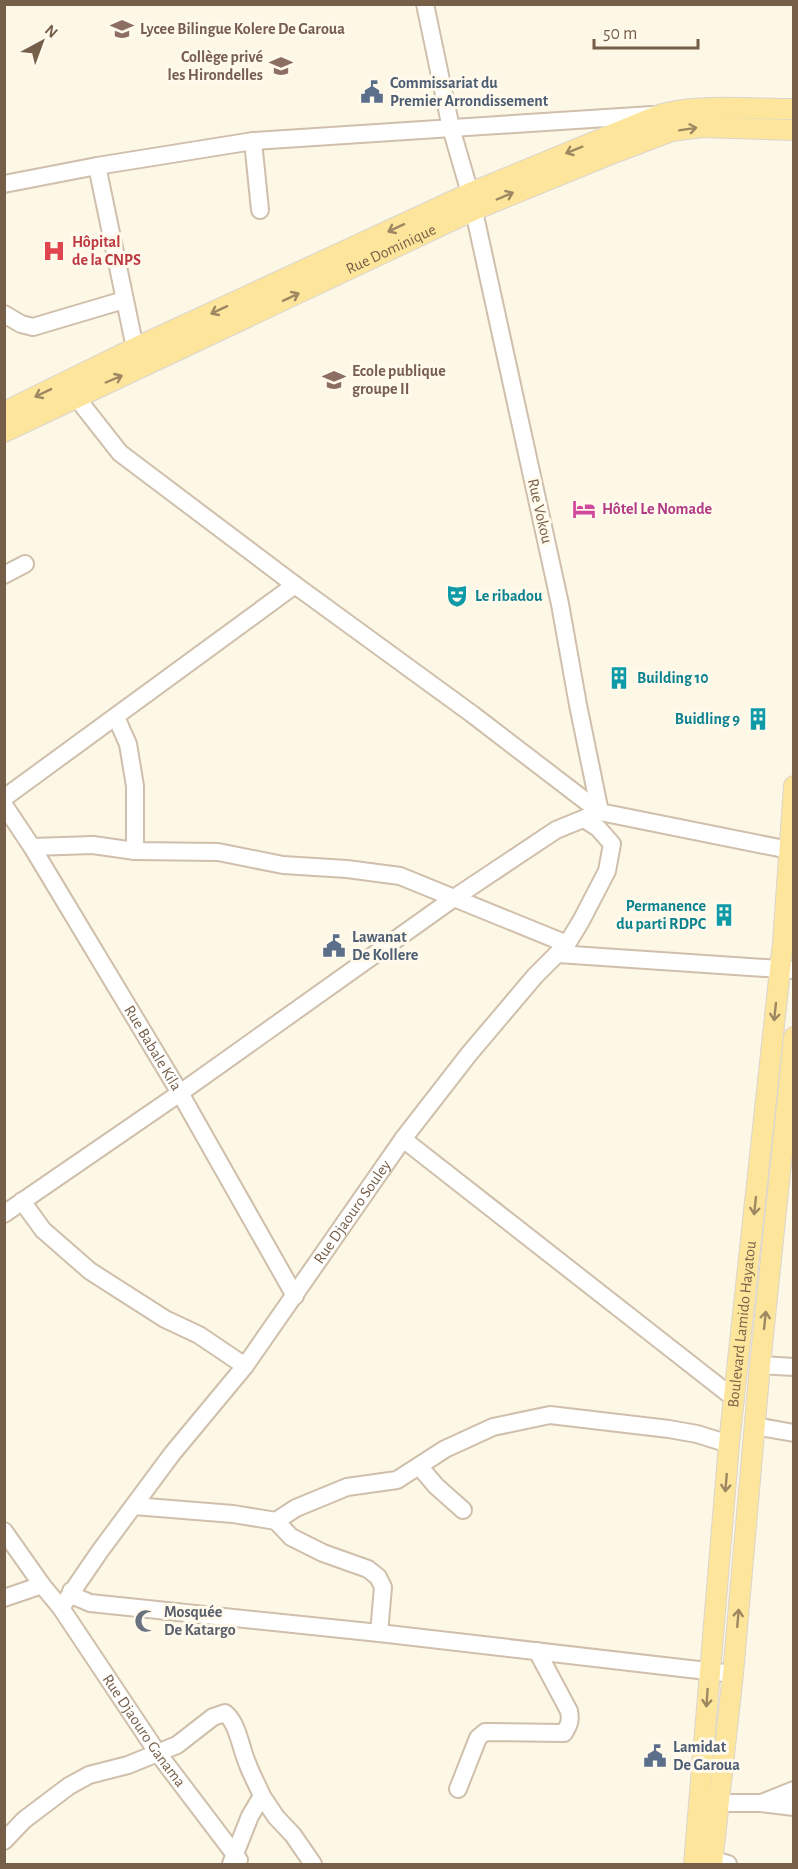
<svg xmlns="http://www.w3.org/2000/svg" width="798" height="1869" font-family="'Alegreya Sans',sans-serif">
<rect width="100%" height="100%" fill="#fdf7e5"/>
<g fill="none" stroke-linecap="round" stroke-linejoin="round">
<g stroke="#cfbfab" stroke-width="20">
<g id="minor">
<path d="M253,141L260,210"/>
<path d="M97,166L135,348L141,357"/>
<path d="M4,184L97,166L253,141L652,115"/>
<path d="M4,314L21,324L33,327L124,300"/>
<path d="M71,387L76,397L120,453L295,585L472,714L600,812L794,851"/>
<path d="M4,575L25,564"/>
<path d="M116,717L128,744L135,786V851"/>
<path d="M4,798L295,585"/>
<path id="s1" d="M4,805L32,847L180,1093L295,1296"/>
<path d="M32,847L93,845L135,851L218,852L283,865L347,869L400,876L567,944"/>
<path d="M558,954L794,970"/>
<path d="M403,1139L735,1399"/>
<path d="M22,1201L43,1230L90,1271L165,1319L199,1335L245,1366"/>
<path d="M4,1214L180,1093L454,898L556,830L600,812L578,705L560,604L470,193L451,128L425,4"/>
<path d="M760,1365L794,1367"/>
<path d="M755,1426L794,1433"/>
<path d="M419,1466L436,1486L463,1510"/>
<path d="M134,1506L233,1514L276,1521L296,1508L347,1487L397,1480L445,1449L493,1427L550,1415L669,1429L697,1434L729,1444"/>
<path d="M276,1521L291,1537L323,1553L368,1569L378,1577L383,1587L379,1633"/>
<path id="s2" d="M4,1531L42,1585L61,1608L157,1752L239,1860"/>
<path d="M71,1591L76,1597L90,1603L379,1633L733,1674"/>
<path d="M4,1598L42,1585"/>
<path id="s3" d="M61,1608L100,1551L172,1454L245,1366L403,1139L469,1054L535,976L567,944L581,921L607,871L612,844L598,828L584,819"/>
<path d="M458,1789L478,1738L485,1732L564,1733C569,1725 571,1721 569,1711L537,1651"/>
<path d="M262,1796L276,1817L293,1835L313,1864"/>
<path d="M764,1802L794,1790"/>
<path d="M706,1803H760L794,1807"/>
<path d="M4,1841L24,1820L69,1786L89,1775L128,1765L177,1745L213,1717L225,1713C238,1723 241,1750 248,1765C252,1776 258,1786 262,1796L250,1816L231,1864"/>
<path d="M713,1860L728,1864"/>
</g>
</g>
<g stroke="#dbd5d0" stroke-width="22">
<g id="major">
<path d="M4,412L135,348L470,193L662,114C699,104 754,109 794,109"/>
<path id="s4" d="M4,432L474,210L606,156L672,131L701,127L794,130"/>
<path id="s5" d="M694,1864L729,1444L783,942L794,786"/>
<path d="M712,1864L733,1674L760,1365L794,1037"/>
</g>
</g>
<use href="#minor" stroke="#fff" stroke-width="16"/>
<use href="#major" stroke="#fde69c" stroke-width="20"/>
</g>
<defs><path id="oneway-shaft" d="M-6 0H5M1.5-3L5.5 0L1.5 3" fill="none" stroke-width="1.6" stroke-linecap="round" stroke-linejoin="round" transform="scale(1.5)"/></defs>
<g stroke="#9e8862">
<use href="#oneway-shaft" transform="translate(688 129) rotate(-9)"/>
<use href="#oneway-shaft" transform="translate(574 150) rotate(158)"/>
<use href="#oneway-shaft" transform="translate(505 196) rotate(-23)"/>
<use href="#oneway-shaft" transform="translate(396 228) rotate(155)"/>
<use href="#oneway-shaft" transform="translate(291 297) rotate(-25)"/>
<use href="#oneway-shaft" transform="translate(219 310) rotate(155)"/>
<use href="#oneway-shaft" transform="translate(114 379) rotate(-23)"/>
<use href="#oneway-shaft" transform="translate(43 393) rotate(154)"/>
<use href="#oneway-shaft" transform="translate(775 1012) rotate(96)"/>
<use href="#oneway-shaft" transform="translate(755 1206) rotate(96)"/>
<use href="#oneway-shaft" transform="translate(765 1320) rotate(-84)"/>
<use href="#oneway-shaft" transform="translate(726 1483) rotate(95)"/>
<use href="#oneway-shaft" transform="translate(738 1618) rotate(-85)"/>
<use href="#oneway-shaft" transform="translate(707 1698) rotate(94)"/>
</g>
<defs>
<g id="school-bare" transform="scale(1.8)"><path d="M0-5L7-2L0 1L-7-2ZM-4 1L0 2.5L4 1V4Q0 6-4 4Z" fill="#8d6e63" stroke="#fffaec" stroke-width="2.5" paint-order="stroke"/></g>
<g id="civic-bare" transform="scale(1.8)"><path d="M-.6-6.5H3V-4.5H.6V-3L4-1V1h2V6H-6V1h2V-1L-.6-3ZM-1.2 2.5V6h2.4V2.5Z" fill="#5c6f8a" stroke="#fffaec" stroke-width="2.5" paint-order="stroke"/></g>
<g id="hospital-bare" transform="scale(1.8)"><path d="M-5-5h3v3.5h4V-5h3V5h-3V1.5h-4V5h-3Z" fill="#e0444e" stroke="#fffaec" stroke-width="2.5" paint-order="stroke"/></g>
<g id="hotel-bare" transform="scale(1.8)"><path d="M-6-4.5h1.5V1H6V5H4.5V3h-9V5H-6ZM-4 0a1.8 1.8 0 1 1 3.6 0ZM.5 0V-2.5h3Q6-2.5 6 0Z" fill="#d1479c" stroke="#fffaec" stroke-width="2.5" paint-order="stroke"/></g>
<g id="theatre-bare" transform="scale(1.8)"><path d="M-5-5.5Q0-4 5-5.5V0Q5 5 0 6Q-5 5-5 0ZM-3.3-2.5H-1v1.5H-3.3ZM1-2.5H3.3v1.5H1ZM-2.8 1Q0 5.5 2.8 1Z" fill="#0f9aa8" stroke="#fffaec" stroke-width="2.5" paint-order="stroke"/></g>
<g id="building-bare" transform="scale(1.8)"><path d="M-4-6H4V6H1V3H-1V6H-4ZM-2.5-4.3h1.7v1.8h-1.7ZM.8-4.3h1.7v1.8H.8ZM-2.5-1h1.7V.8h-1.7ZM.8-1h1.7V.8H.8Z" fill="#0f9aa8" stroke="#fffaec" stroke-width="2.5" paint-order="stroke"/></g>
<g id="mosque-bare" transform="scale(1.8)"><path d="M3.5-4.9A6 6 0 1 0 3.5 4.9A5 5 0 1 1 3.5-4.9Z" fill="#6b7280" stroke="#fffaec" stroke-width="2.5" paint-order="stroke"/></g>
</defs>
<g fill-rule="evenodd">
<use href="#school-bare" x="122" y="29"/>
<use href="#school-bare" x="281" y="66"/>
<use href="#civic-bare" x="372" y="92"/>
<use href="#hospital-bare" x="54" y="251"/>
<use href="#school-bare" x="334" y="380"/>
<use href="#hotel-bare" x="584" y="509"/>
<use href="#theatre-bare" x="457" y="596"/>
<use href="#building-bare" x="619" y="678"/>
<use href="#building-bare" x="758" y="719"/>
<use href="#building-bare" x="724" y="915"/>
<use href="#civic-bare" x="334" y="946"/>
<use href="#mosque-bare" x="146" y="1621"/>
<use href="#civic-bare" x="655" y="1756"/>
</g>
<g text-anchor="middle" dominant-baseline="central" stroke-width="6" stroke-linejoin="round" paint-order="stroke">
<g font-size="16" font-weight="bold" fill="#785e54" stroke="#fffaec" text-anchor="start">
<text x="140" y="29">Lycee Bilingue Kolere De Garoua</text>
<text x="263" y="57" text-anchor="end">Collège privé<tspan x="263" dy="18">les Hirondelles</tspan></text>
<text x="352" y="371">Ecole publique<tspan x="352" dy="18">groupe II</tspan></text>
</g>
<g font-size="16" font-weight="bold" fill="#4e5e75" stroke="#fffaec" text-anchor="start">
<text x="390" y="83">Commissariat du<tspan x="390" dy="18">Premier Arrondissement</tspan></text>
<text x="352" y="937">Lawanat<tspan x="352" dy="18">De Kollere</tspan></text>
<text x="673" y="1747">Lamidat<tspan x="673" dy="18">De Garoua</tspan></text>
</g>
<g font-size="16" font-weight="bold" fill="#be3a42" stroke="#fffaec" text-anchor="start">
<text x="72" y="242">Hôpital<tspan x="72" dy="18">de la CNPS</tspan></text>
</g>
<g font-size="16" fill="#765f49" stroke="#fffaec">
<text stroke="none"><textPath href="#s4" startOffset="428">Rue Dominique</textPath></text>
<text transform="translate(540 511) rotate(77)">Rue Vokou</text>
<text stroke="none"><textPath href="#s1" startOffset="285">Rue Babale Kila</textPath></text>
<text stroke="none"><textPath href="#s3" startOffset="492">Rue Djaouro Souley</textPath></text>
<text stroke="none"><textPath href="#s5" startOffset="542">Boulevard Lamido Hayatou</textPath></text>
<text stroke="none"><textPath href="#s2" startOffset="244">Rue Djaouro Ganama</textPath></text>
</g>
<g font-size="16" font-weight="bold" fill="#b23c85" stroke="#fffaec" text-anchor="start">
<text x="602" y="509">Hôtel Le Nomade</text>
</g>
<g font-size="16" font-weight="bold" fill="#0d838f" stroke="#fffaec" text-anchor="start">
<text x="475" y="596">Le ribadou</text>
<text x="637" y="678">Building 10</text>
<text x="740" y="719" text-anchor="end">Buidling 9</text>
<text x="706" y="906" text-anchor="end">Permanence<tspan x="706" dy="18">du parti RDPC</tspan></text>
</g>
<g font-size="16" font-weight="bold" fill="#5b616d" stroke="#fffaec" text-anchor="start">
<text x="164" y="1612">Mosquée<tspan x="164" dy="18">De Katargo</tspan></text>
</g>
</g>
<rect width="798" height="1869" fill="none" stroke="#765f49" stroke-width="12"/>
<g transform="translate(42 42) rotate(41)" stroke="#fffaec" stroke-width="4.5" paint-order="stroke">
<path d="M0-4.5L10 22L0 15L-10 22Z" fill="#765f49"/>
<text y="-9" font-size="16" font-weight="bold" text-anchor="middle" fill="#765f49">N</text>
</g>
<path d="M594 39v9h104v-9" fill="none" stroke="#765f49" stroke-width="3"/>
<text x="603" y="39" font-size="18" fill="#765f49" stroke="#fffaec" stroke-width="4.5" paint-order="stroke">50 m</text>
</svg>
